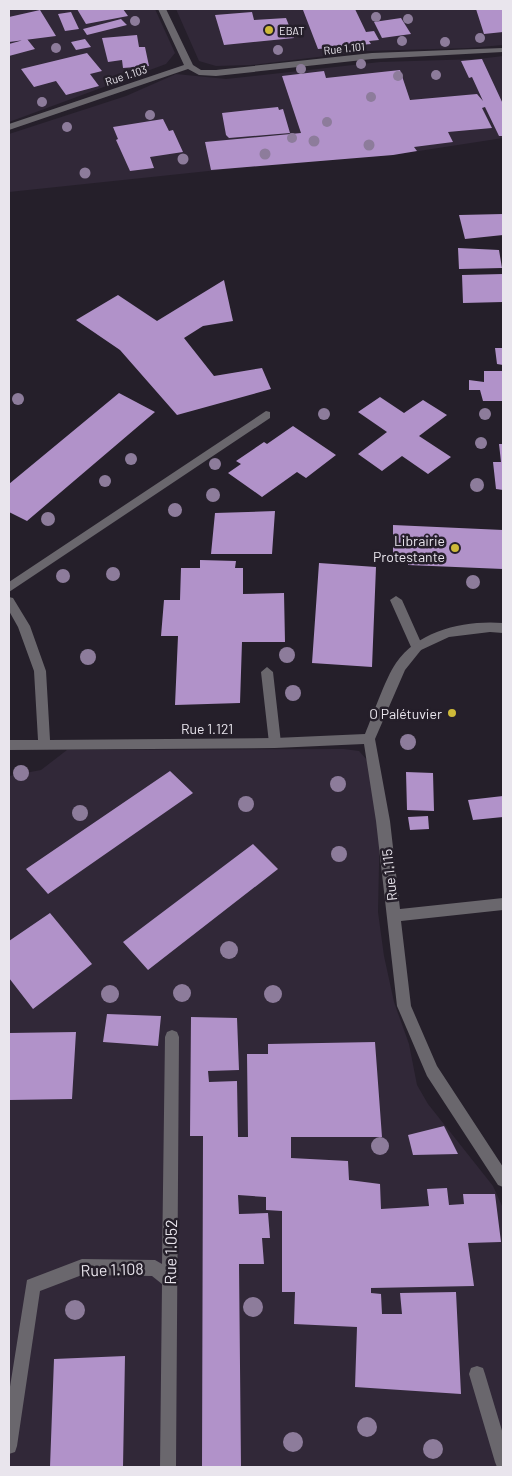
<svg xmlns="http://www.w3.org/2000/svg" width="512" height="1476" font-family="Barlow,sans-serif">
<rect width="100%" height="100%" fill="#251f2a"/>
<path fill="#312838" d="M9,9H155L175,53L166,64L9,122Z
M176,9H503V45L469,48L367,51L251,65L216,66L199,61Z
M503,56V138L393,155L294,162L9,192V134L126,96L176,74L226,79L380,62L478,59Z
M344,749L359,751L368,761L380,818L378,912L384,956L394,1002L409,1044L417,1085L428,1104L493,1186L503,1208V1467H9V776L41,770L67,750Z"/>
<path fill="#b192c9" d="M77,9H123L128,16L86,24Z
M318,9H355L366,32L374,31L379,40L369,41L371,44L318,49L303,10Z
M476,9H503V32L484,34Z
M40,10L56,36L9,42V17Z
M71,12L79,29L65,31L58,14Z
M252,12L254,20L286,18L294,38L224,45L215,15Z
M401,18L411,34L382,38L374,22Z
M121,19L127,25L87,35L83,29Z
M137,35L139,47H145L149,66L123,68L122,60L108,62L102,38Z
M27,39L35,49L9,56V44Z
M85,39L91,47L76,50L71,42Z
M87,53L102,71L90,74L99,86L66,95L56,81L34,87L21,69Z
M482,59L503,104V136H499L485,107L482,108L492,128L448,132L453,142L414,147L417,151L393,155L211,170L205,142L301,133L282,76L324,71L326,78L400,70L410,100L477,94L483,101L472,77L469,78L461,61Z
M278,107L279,110L283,109L290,133L229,138L226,135L222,113Z
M163,119L169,131L173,130L183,152L150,157L154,168L130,171L116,140L118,139L113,127Z
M503,214V235L465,239L459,215Z
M458,248L499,250L502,268L459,269Z
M503,274V302L463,303L462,275Z
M224,280L233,321L203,326L184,338L214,376L262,368L271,389L177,415L120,350L76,320L118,295L157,321Z
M495,348H503V365L497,364Z
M484,371H503V401H483L480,390H469V380L484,382Z
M119,393L155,412L27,521L9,512V484Z
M380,397L404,413L423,400L447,415L419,436L451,457L428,474L402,456L382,471L358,454L387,432L358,412Z
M293,426L336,455L306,478L297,472L262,497L228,473L241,464L236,461L264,442L267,444Z
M499,444H503V490L496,489L493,462H501Z
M275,511L272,554H211L215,513Z
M393,525L503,530V569L408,565V559L393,558Z
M200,560L236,561L235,568H243V594L284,593L285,642H242L240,703L175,705L178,636H161L164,600H180L181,568H200Z
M319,563L376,567L372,667L312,663Z
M170,771L193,793L48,894L26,869Z
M406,772L433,773L434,811L407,810Z
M503,796V817L473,820L468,800Z
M428,816L429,829L410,830L408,817Z
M253,844L278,869L148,970L123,942Z
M50,913L92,964L33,1009L9,978V941Z
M107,1014L161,1016L158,1046L103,1042Z
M191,1017L237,1018L239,1070L208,1071L209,1082L237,1081L238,1137H248L247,1054H268V1044L375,1042L382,1137H291V1158L348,1161L349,1180L380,1184L381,1209L429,1206L427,1189L447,1188L449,1205L464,1204L463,1194H495L501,1242L468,1243L474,1286L371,1288V1293L381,1294L382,1314H402L400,1293L456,1292L461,1394L355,1387L357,1327L294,1324L295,1292H282V1211L266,1210V1197L238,1195L239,1214L268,1213L270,1238H262L264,1264H239L241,1467H202L203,1136H190Z
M76,1032L72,1099L9,1100V1033Z
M444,1126L458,1154L413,1155L408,1135Z
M125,1356L123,1467H50L54,1359Z"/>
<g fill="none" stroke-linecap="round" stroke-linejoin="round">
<path fill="#6a676d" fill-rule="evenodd" d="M266,411L270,412V418L9,592V582Z
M396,596L402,600L423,647L421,650L417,652L411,647L390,600Z
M267,667L273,672L281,743L279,747H271L269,743L261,672Z"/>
<path fill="#6a676d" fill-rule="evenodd" d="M158,9H166L193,65L201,70H216L372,53L503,48V52L372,59L216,76L199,75L188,69L9,130V124L184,65Z
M9,597L13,598L30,626L46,671L50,740L275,738L365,734C373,715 385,679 396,663C419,630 465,620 503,623V633L490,632L449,637L421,650L405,670L375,739L390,821L400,909L503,898V910L401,921L411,1006L437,1066L503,1167V1187L498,1185L427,1076L397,1006L376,821L364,744L275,748L9,750V740H38L34,671L18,627L9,611Z
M172,1030L177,1032L179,1037L176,1467H160L162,1284L152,1276L82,1275L40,1291L17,1446L15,1452L9,1454V1393L27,1280L82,1259L155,1260L162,1264L165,1037L167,1032Z
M477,1366L483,1368L485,1374L503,1434V1467H497L495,1462L469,1374L471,1368Z"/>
</g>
<g fill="#8d7c9b">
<circle cx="376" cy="17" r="5"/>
<circle cx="408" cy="19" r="5"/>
<circle cx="135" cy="21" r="5"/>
<circle cx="480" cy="38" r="5"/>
<circle cx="402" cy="41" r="5"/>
<circle cx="445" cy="42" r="5"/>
<circle cx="56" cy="48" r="5"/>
<circle cx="278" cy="50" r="5"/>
<circle cx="361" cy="64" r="5"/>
<circle cx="301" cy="69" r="5"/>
<circle cx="436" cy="75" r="5"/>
<circle cx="398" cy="76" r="5"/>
<circle cx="371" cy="97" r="5"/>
<circle cx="42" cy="102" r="5"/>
<circle cx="150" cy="115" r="5"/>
<circle cx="327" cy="122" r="5"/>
<circle cx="67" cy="127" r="5"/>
<circle cx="292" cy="138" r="5"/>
<circle cx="314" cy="141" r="5.5"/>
<circle cx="369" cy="145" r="5.5"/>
<circle cx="265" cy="154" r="5.5"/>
<circle cx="183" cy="159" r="5.5"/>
<circle cx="85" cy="173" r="5.5"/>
<circle cx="18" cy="399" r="6"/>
<circle cx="324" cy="414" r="6"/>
<circle cx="485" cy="414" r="6"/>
<circle cx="481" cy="443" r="6"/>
<circle cx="131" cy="459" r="6"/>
<circle cx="215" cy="464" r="6"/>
<circle cx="105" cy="481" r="6"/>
<circle cx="477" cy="485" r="7"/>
<circle cx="213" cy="495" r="7"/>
<circle cx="175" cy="510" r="7"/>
<circle cx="48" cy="519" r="7"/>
<circle cx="113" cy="574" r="7"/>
<circle cx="63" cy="576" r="7"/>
<circle cx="473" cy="582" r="7"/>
<circle cx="287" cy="655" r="8"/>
<circle cx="88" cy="657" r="8"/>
<circle cx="293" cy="693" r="8"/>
<circle cx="408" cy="742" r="8"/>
<circle cx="21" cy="773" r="8"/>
<circle cx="338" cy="784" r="8"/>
<circle cx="246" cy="804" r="8"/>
<circle cx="80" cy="813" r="8"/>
<circle cx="339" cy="854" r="8"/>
<circle cx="229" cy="950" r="9"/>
<circle cx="182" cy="993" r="9"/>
<circle cx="110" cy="994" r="9"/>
<circle cx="273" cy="994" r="9"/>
<circle cx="380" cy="1146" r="9"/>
<circle cx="253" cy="1307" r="10"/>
<circle cx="75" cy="1310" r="10"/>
<circle cx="367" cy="1427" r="10"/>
<circle cx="293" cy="1442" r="10"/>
<circle cx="433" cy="1449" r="10"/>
</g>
<g fill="#ceb938" stroke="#251f2a" stroke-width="2">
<circle cx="269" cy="30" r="5"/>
<circle cx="455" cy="548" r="5"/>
<circle cx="452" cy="713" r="5"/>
</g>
<g text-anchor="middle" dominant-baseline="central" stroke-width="5" stroke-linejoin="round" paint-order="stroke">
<g font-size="11" fill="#e9e5ed" stroke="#251f2a" text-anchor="start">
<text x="279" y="30">EBAT</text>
</g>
<g font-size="11" fill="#e9e5ed" stroke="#251f2a">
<text transform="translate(344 48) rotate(-6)">Rue 1.101</text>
<text transform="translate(126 75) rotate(-18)">Rue 1.103</text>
</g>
<g font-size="14" fill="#e9e5ed" stroke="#251f2a" text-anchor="end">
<text x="445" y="540">Librairie<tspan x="445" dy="16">Protestante</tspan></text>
<text x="442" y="713">O Palétuvier</text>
</g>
<g font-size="14" fill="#e9e5ed" stroke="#251f2a">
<text x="207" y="728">Rue 1.121</text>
<text transform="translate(389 875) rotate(-96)">Rue 1.115</text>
</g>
<g font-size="16" fill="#e9e5ed" stroke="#251f2a">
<text transform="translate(170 1252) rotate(-89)">Rue 1.052</text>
<text transform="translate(112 1269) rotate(-2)">Rue 1.108</text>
</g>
</g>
<rect width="512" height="1476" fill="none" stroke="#e9e5ed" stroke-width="20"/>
</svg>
